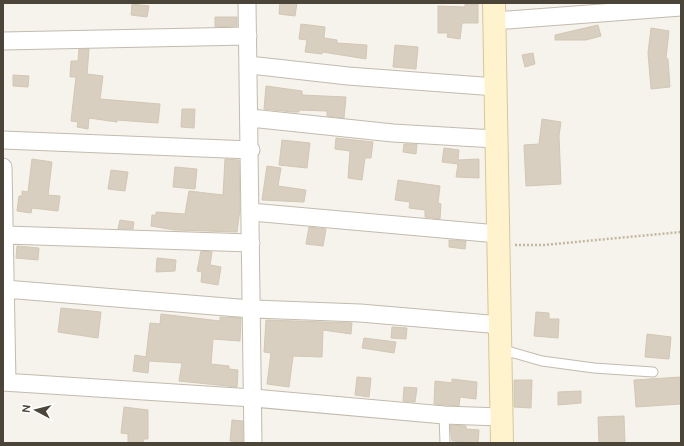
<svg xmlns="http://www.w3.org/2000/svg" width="684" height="446" font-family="Ubuntu,sans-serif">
<rect width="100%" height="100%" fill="#f6f3ec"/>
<path fill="#d8cfc1" stroke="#d3c7b4" d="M280,3H297L295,16L279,14Z
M132,4L149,6L147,17L131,15Z
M465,4H478V23H462L460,39L447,37L448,33H438V6L465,7Z
M215,17H237V26L215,27Z
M301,24L325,27L324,38L337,40V43L367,45L366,59L323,52L322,54L305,52L307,40L299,39Z
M598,25L601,36L586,40H555V35Z
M651,28L669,31L666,58L668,59L670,87L651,89L648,53Z
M395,45L418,47L416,69L393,67Z
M79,49H89L87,74L103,76L100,99L160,104L158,123L117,120V122L89,118L88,129L77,127L78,122L71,121L76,77H70L71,61H78Z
M533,53L535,64L525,67L522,55Z
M13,75L29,76L28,87L13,86Z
M266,86L302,91V95L346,97L344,118L327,116V111L299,110V112H293L264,109Z
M182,109H195L194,128L181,127Z
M542,119L561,122L559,136L561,184L526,186L524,145L539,144Z
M336,138L373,142L371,158H365L362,180L348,178L350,151L335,149Z
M282,140L310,143L307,168L279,165Z
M404,144H417L416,154L403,152Z
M444,148L459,150L458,160L479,159V178L456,177L458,164L442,162Z
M32,159L52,162L48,195L60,196L58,211L32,208L31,213L17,211L19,196H22V191L28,192Z
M225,159L239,160L240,209L237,232L175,230L151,226L152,215H156V212L185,214L189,191L223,195Z
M267,166L281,168L278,186L306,190L304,202L262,200Z
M175,167L197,169L195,189L173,187Z
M111,170L128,172L125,191L108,189Z
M398,180L440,186L438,203L441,204L440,219L425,217V210L409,208L410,202L395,200Z
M120,220L134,222L133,229H118Z
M309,227L326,229L323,246L306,244Z
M449,240L466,241L465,249L449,247Z
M17,246L39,248L38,260L16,258Z
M201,251L212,252L210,265L221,267L218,285L201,282L202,272L197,271Z
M157,258L176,260L175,271L156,272Z
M61,308L101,312L98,338L58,332Z
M536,312L549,313V319H559L558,338L534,336Z
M161,314L220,321V317L241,318L240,341L213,339L211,364L229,366V369L238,370L237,387L179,381L182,363L149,361L148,373L133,371L135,355L146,357L150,323L160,324Z
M266,320L352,323L351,334L323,330L322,357L293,356L289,387L267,384L271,353L264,352Z
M392,327L407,328L406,339L391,338Z
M647,334L671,337L669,359L645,357Z
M364,338L396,342L394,353L362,348Z
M357,377L371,378L369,397L355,395Z
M681,377V404L636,407L634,380Z
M452,379L477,382L476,399L460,397L459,406L434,404L435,381L452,383Z
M514,380H532L531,408L514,407Z
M404,387L417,388L415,402L403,401Z
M581,391V403L558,405V392Z
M124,407L148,410V439H144L143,443H128V434L121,433Z
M624,416L625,443H599L598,417Z
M232,420L243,421V442L230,441Z
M450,425L466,426V429L479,430L478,443L452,441Z"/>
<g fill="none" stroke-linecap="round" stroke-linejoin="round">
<g stroke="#c2bbae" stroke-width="11">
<path id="lane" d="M500,349L542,361L594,368L653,372
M444,415L445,443"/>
</g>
<g stroke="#c2bbae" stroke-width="19">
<path id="street" d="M247,3L253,443
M494,21L681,7
M3,41L248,36
M249,65L348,76L496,87
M250,118L393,133L495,139
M3,140L251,150
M3,167L7,382
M251,212L498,234
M6,235L251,243
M5,289L251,309L360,313L501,325
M3,382L253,398L444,415L500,417"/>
</g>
<g stroke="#d6c79b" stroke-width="24">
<path id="secondary" d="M494,3L502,443"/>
</g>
<path stroke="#c4b79f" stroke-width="2.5" stroke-dasharray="2 2" stroke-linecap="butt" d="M515,245H544L681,232"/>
<use href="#lane" stroke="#fff" stroke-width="9"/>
<use href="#street" stroke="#fff" stroke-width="17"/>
<use href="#secondary" stroke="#fff3cd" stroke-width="22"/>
</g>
<rect width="684" height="446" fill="none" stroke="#4b4439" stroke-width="8"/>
<g transform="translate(36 410) rotate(277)" stroke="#ffffff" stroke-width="3" paint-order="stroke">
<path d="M0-3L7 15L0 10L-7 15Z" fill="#4b4439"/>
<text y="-6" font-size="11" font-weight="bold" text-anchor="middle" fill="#4b4439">N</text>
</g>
</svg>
